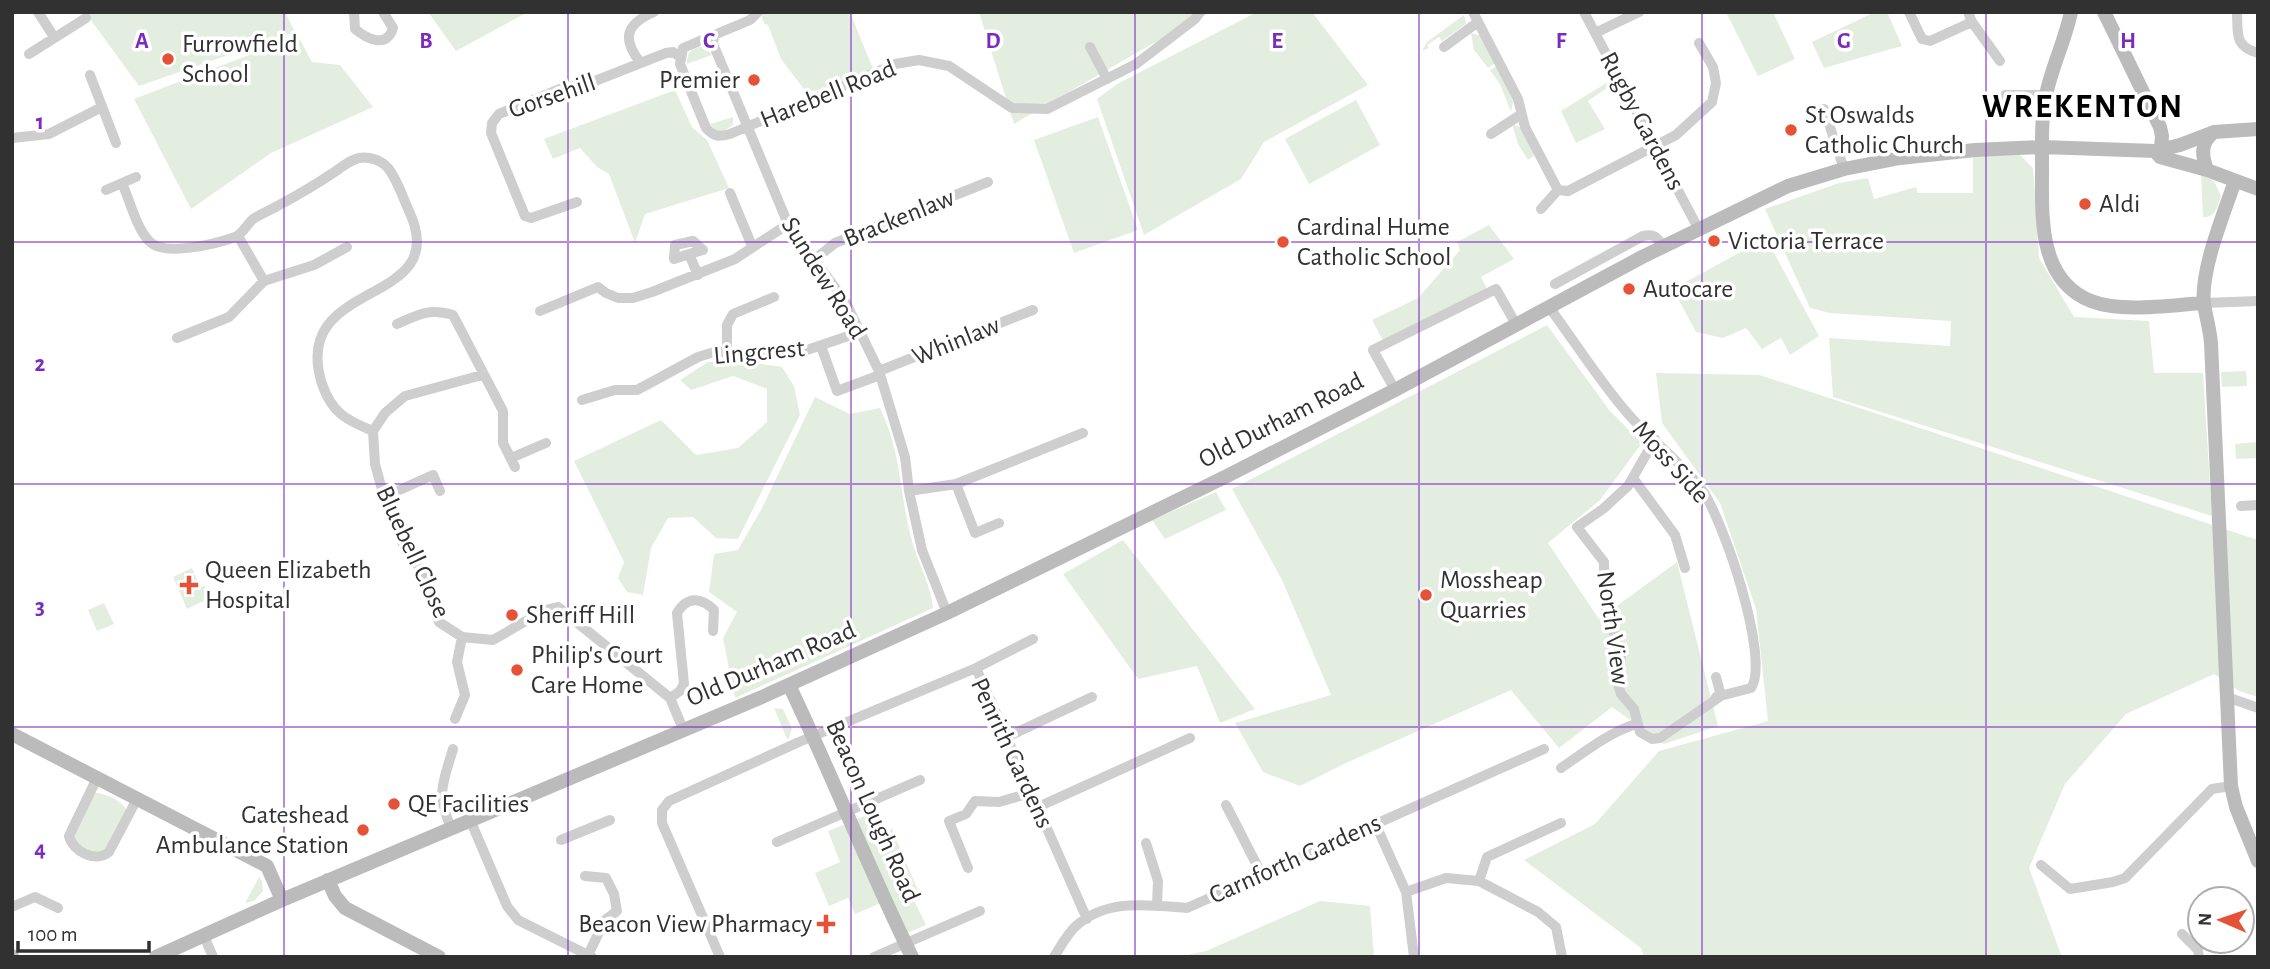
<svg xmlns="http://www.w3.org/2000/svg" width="2270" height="969" font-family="'Alegreya Sans',sans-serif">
<rect width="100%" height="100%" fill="#fff"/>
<path fill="#e4eee0" d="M85,12H285L295,32L139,86Z
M428,12H528L456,51Z
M762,12H850L873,69L822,89L806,92L781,59L768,25L765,24L762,19Z
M979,12H1211L1143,49L1014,124Z
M1257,12H1312L1368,85L1264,142L1241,179L1144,235L1097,99L1117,84Z
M1726,12H1773L1795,59L1758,76Z
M1875,12H1887L1902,46L1824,68L1812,42Z
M1464,15L1466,24L1442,41L1439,37L1427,45L1429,48L1422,51L1427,42Z
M1471,33L1482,36L1495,63L1488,68L1474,50Z
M298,36L312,62L340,65L373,107L271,153L191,209L134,99Z
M700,47L706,48L712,55L687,64C687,54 690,49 700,47Z
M1497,66L1513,101L1511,112L1500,84L1490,70Z
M1611,80L1614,83L1588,101L1605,129L1576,143L1561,111Z
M675,90L692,127L707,140L729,188L645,214L635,243L609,174L597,167L580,148L553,159L544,139Z
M1356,100L1380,145L1309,184L1285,139Z
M733,117V125L722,132L715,130L710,124Z
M1098,117L1138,230L1074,253L1034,140Z
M1512,124L1520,127L1535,155L1528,160L1518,144Z
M2019,154L2033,168L2039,258L2074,317L2149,321L2154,373H2203L2212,516L1833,397L1829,338L1950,346L1951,321L1830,313L1810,308L1765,209L1839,183L1868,178L1874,199L1916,187L1918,193H1973V155Z
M2201,174L2214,181L2221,196C2217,206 2216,218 2203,217Z
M1489,225L1514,259L1481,277L1487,289L1383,341L1372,320L1418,298L1460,250L1457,242Z
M1766,238L1819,336L1790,355L1781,338L1762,349L1746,328L1723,338L1696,332L1673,289Z
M1547,325L1610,411L1642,443L1600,500L1548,543L1599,619L1677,562L1718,726L1664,744L1612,707L1559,748L1511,690L1348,762L1300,786L1263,772L1235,723L1331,695L1282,580L1232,489Z
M742,361L782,367L794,386L800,415L738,539L716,538L693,517L668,518L651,548L643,595L627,592L618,578L624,562L574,461L661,420L696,455L738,448L767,422V389L733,376L691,390L680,380L708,362Z
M2246,371L2247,386L2222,387L2221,372Z
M1656,373L1760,375L2258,540V697L2239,691L2214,674L2126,714L2065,784L2029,868L2062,957H1644L1641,948L1524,860L1595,824L1659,751L1768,721L1756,609L1720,503L1662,423Z
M815,397L850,414L880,408C902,454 899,493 912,541C918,564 931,584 933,608L735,698L723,638L737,612L709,592L714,554L738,550L762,508Z
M2256,442L2257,458L2236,459L2235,444Z
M1216,492L1226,510L1165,539L1152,520Z
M1123,540L1255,709L1220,723L1197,666L1138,679L1063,574Z
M192,568L200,587L205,586L210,598L187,609L173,577Z
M104,603L114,624L97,631L88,610Z
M774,708L783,709L792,728L789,738L787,739Z
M95,793C105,793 123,801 127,811L107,849L98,855L76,844L73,831Z
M874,812L883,832L892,829L920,895L913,898L926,925L907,933L855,820Z
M843,825L846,826L881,903L855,914L848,898L829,906L815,873L840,862L828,831Z
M259,877L262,881L263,891L254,901L245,903Z
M1320,901L1370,906L1374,957H1177L1206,951Z"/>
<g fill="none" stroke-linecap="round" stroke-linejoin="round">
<path stroke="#cecece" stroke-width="10" d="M38,12L54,37
M354,12L355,29C367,39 387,49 393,28L383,12
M758,12L750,20L683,48L680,64L706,128C714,137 719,137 730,134L895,64L919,60L949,66L1012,108L1047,109L1136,64L1195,19L1200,12
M1473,12L1518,99L1525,127L1558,190L1568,191L1676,135L1712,102L1716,83L1713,67L1699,43
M1584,12L1699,230
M1909,12L1922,39L1930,41L1972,22
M1968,12L1972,22L2000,61
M2237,12C2238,34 2234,46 2258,53
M1595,33L1639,12
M714,36L713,44L719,58L788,224L845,301L879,371L905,457L909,491L922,550L947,613
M1090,47L1107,79
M1444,47L1478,22
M29,54L86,18
M641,63C621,39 626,24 654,12
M90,75L116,143
M2005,95H2046
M1824,109L1844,169
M1491,134L1520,115
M12,138L49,134L102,107
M122,183C130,201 136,227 149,241C163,257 216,244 235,237C243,234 247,224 253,219C262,213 273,209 281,204C300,194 318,183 336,171C343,166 350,160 359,158C369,156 381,160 388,168C397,179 403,198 409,211C455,309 288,276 322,384C332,413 346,420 373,431
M106,190L136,177
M730,193L752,246
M577,202L531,218L525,216L491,133L492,123L499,114L560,89L595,81L666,53L673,52L680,57
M1541,209L1558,190
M238,236L264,281
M689,254L674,259L675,245L693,241L703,250L689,254L698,275
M814,260L835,243L988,182
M1555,284L1643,236C1655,233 1657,238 1664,247
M2204,303L2258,301
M1549,307C1575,342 1600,382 1629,415C1651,440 1679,460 1700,487C1722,515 1771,659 1751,688L1716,697
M540,311L598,287L606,293L618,298H633L652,292L735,259L788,224
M397,324C420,314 428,308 453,315L503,411V443L515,467
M177,338L229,317L264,281L314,265L347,247
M821,346L837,391L880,375
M727,352V325L733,314L774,297
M879,371L1033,310
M482,375L405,396L385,413L373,431L375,464L384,497L402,542L420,569L439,622L462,637L493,640L545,610L558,607L670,698L683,729
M1395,390L1373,350L1496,289L1517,326
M582,400L615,390H637L698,357L714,352L781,354L804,351L860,332
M1655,439L1628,486L1603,509L1577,527L1604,562V602L1621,656L1618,684L1621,694L1634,709L1640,732L1652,739L1660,738L1721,696L1716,677
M511,458L546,443
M1633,478L1675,535L1685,568
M956,484L975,533L999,523
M909,491L956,484L1083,433
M384,497L433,475L440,491
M2241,506L2258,505
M976,668L1033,639
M2227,697L2258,708
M670,698L680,691L684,684L677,613C687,596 701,597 714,610L713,631
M455,719L465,695L457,662L462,637
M1007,737L1092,697
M1561,768C1586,751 1608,733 1636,724
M97,778L69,836C73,852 96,863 109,852L137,799
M1226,805L1262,875
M1038,807L1190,738
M471,822L507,906L518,920L592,957
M1375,823L1406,892L1414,957
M452,829C435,795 443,783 453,749
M561,840L610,820
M777,842L920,780
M1146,843L1158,881L1157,906
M2041,865L2070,889L2113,882L2125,878L2212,789L2231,786
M968,868L949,821L966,814L975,801L999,802L1030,793
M585,876L606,878L614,894L617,911L605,920L588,955
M1479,881L1487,857L1561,823
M1406,892L1446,878L1479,881L1538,912L1556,927L1562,957
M14,906L35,897L58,908
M2182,934L2198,950L2199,957
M204,936L213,957
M720,957L662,823V810L669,801L799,742L976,668L1087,919
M874,957L980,911
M1054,957C1061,946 1067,934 1076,926C1107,898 1149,905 1187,908L1544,749"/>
<path stroke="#bbb" stroke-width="14" d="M2071,12C2065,41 2052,66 2046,95C2041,119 2042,145 2042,170C2042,217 2038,280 2091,301C2122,313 2171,305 2204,303
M2104,12L2160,127L2162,136L2161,148
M2155,151L2180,145L2214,132L2258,129
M2207,170C2202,156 2200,143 2213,133
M2235,181C2224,213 2200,271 2204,304C2206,317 2210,330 2211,343L2231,786L2236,807L2258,861
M789,685C832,775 868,867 912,957
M12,734L267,866L282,900
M328,880L335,896L345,908L439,957
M12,956V957
M156,957L282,900L762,697L947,613L1227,476L1395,390L1642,257L1788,186L1844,169L1900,158L1975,150L2042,147L2155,151L2160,157L2207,170L2258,189"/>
</g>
<path fill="none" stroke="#7b2cbf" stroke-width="2" stroke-opacity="0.55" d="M284,12V957M568,12V957M851,12V957M1135,12V957M1419,12V957M1702,12V957M1986,12V957M12,242H2258M12,484H2258M12,727H2258"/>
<g fill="#e55237" stroke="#fff" stroke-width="2.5">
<circle cx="168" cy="59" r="7"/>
<circle cx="754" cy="80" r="7"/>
<circle cx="1791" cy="130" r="7"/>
<circle cx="2085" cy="204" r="7"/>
<circle cx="1714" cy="241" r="7"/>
<circle cx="1283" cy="242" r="7"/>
<circle cx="1629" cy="289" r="7"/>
<path d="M185.5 574.5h7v7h7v7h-7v7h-7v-7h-7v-7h7z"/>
<circle cx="1426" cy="595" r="7"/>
<circle cx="512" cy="615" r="7"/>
<circle cx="517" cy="670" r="7"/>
<circle cx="394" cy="804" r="7"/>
<circle cx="363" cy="830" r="7"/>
<path d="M822.5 913.5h7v7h7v7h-7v7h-7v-7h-7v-7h7z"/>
</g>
<g text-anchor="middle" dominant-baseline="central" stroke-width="7" stroke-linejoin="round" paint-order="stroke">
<g font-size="26" fill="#313131" stroke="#fff" text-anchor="start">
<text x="182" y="44">Furrowfield<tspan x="182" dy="30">School</tspan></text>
<text x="740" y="80" text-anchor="end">Premier</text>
<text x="1805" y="115">St Oswalds<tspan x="1805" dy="30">Catholic Church</tspan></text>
<text x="2099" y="204">Aldi</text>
<text x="1297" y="227">Cardinal Hume<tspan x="1297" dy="30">Catholic School</tspan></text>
<text x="1728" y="241">Victoria Terrace</text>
<text x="1643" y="289">Autocare</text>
<text x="205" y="570">Queen Elizabeth<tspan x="205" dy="30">Hospital</tspan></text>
<text x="1440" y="580">Mossheap<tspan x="1440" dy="30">Quarries</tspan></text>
<text x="526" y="615">Sheriff Hill</text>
<text x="531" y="655">Philip's Court<tspan x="531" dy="30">Care Home</tspan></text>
<text x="408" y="804">QE Facilities</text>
<text x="349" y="815" text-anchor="end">Gateshead<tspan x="349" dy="30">Ambulance Station</tspan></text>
<text x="812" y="924" text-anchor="end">Beacon View Pharmacy</text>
</g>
<g font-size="26" fill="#313131" stroke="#fff">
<text transform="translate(828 94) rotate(-22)">Harebell Road</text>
<text transform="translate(552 96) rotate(-19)">Gorsehill</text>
<text transform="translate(1642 121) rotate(62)">Rugby Gardens</text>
<text transform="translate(899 218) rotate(-22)">Brackenlaw</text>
<text transform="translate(824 278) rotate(58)">Sundew Road</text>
<text transform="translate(956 341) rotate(-22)">Whinlaw</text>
<text transform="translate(759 352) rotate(-5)">Lingcrest</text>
<text transform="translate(1281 420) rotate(-27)">Old Durham Road</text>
<text transform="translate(1671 462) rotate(48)">Moss Side</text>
<text transform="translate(413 552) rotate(65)">Bluebell Close</text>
<text transform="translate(1613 628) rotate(82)">North View</text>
<text transform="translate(771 664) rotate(-23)">Old Durham Road</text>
<text transform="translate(1012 753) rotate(65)">Penrith Gardens</text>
<text transform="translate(873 811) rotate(66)">Beacon Lough Road</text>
<text transform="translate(1295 859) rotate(-24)">Carnforth Gardens</text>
</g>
<g font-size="33" font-weight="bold" letter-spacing="2" fill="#000" stroke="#fff">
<text x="2083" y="107">WREKENTON</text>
</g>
</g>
<g font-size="23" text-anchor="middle" font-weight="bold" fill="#7b2cbf" stroke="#fff" stroke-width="7" stroke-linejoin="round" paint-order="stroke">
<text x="142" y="48">A</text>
<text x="426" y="48">B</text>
<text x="709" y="48">C</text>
<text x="993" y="48">D</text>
<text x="1277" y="48">E</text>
<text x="1561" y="48">F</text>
<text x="1844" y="48">G</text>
<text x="2128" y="48">H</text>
<text x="40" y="129">1</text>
<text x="40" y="371">2</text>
<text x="40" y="614">3</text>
<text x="40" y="856">4</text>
</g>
<rect width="2270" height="969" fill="none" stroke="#313131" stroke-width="28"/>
<g transform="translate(2221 920) rotate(272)"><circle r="33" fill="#ffffff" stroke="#adadad" stroke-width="2"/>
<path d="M0-5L12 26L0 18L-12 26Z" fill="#e55237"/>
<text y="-10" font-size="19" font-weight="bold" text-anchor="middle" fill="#313131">N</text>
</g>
<path d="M18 941v10h131v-10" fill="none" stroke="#313131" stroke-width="3.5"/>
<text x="28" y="941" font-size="21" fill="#313131" stroke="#ffffff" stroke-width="5" paint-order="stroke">100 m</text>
</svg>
